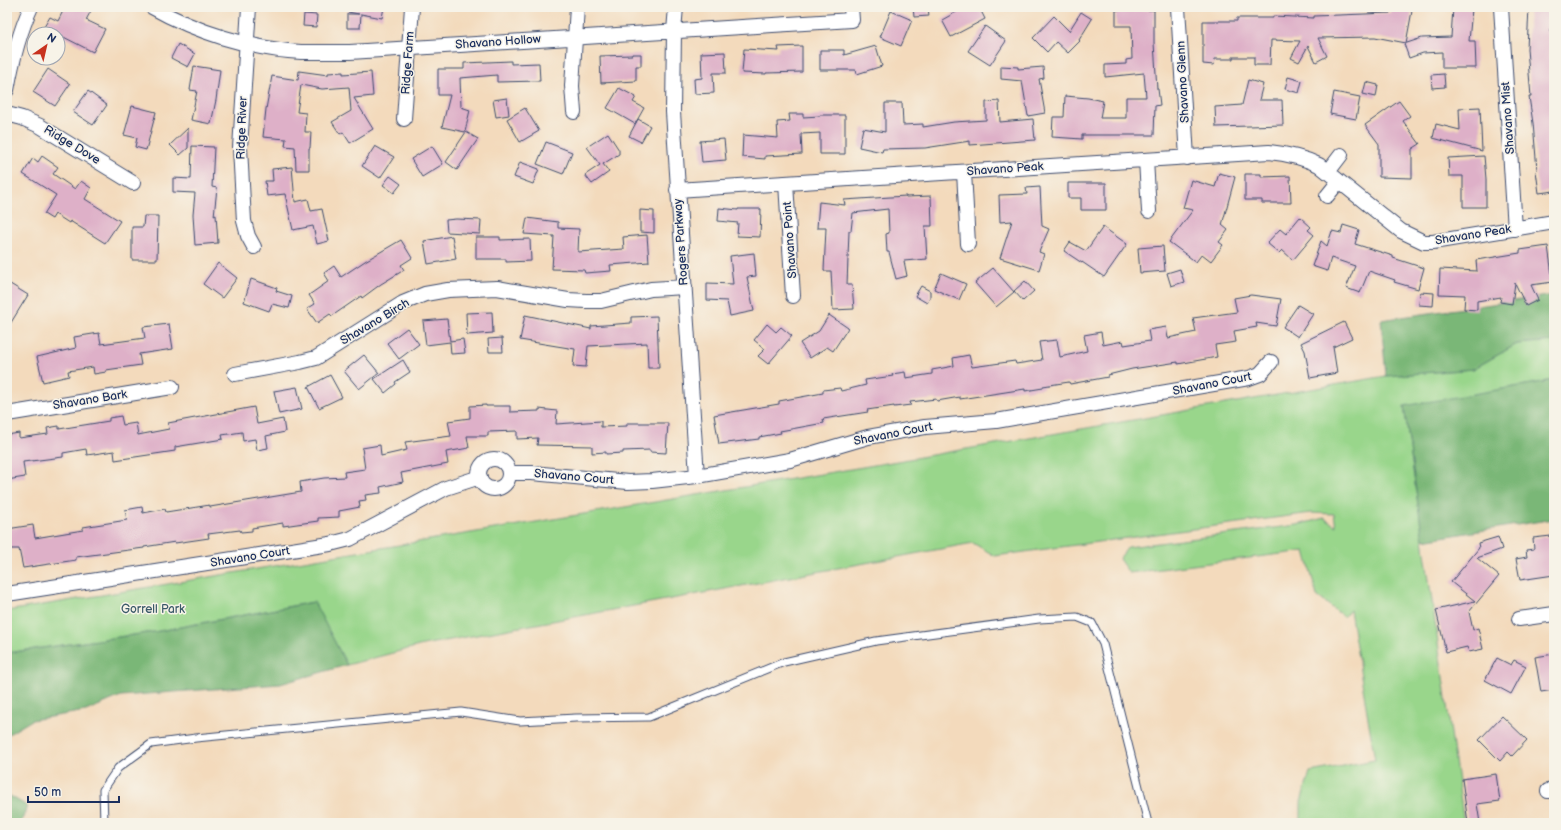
<svg xmlns="http://www.w3.org/2000/svg" width="1561" height="830" font-family="'Balsamiq Sans',sans-serif">
<rect width="100%" height="100%" fill="#f7f3e8"/>
<filter id="ink" filterUnits="userSpaceOnUse"><feTurbulence type="fractalNoise" baseFrequency=".025" numOctaves="2"/><feDisplacementMap in="SourceGraphic" scale="8" xChannelSelector="R" yChannelSelector="G"/><feConvolveMatrix kernelMatrix="1 2 1 2 8 2 1 2 1" color-interpolation-filters="sRGB"/></filter>
<filter id="wash" filterUnits="userSpaceOnUse"><feTurbulence type="fractalNoise" baseFrequency=".012" numOctaves="4" result="noise"/><feDisplacementMap in="SourceGraphic" scale="16" xChannelSelector="R" yChannelSelector="G"/><feGaussianBlur stdDeviation="0.9" result="paint"/><feColorMatrix in="noise" values="0 0 0 0 0 0 0 0 0 0 0 0 0 0 0 0 0 1.4 0 .05"/><feComposite in="paint" operator="in"/></filter>
<g filter="url(#wash)">
<rect width="100%" height="100%" fill="#f3dabc"/>
<path fill="#99d68b" stroke="#5a8274" d="M1554,341V380L1404,407L1464,823H1301V802L1310,772L1375,760L1350,610L1344,617L1317,596L1305,551L1129,573L1119,559L1128,547L1297,525L1324,518L1336,526L1334,514L1311,513L995,556L973,543L423,645L347,665L313,602L154,632L7,653V611L863,467L1386,376L1473,369L1517,344Z"/>
<path fill="#7ab777" stroke="#4a736a" d="M1554,295V341L1517,344L1473,369L1386,376L1381,320Z
M1554,380V519L1423,540L1404,406Z
M314,602L347,665L280,684L121,696L86,711L32,720L7,735V653L154,632Z
M7,790V794L27,806L21,823H7Z"/>
<g id="blocks">
<path fill="#deb0c8" d="M65,7H93L86,20L105,29L93,52L44,27L50,17L58,21Z
M348,7H384L382,18L361,14L360,28H347V14H359L348,12Z
M913,7H928L929,16L914,17Z
M956,7H979L985,19L951,37L942,20L958,11Z
M1391,7L1412,11L1406,43L1375,37L1318,38L1327,56L1316,62L1308,46L1299,62L1291,58L1300,41L1271,40L1270,65H1254V57H1233V59H1215L1214,65L1203,64V21H1237V18H1273V16L1314,18V16L1390,13Z
M1529,7H1552L1550,57H1552L1554,96V191L1539,193L1536,171L1537,170L1533,123L1529,97H1531L1527,49Z
M1453,8L1472,9L1469,41H1475L1476,68H1442V52L1423,53L1409,58L1404,44L1422,38L1451,37Z
M1116,10H1154V43L1157,89H1158L1160,105L1155,106L1154,135H1082V139L1052,137L1053,117H1064L1065,96L1088,98L1103,101L1100,118H1126V97H1146L1144,73L1105,77V65L1126,64V60L1132,59L1131,26H1116Z
M891,11L912,20L901,46L880,37Z
M1081,12L1092,19L1079,40L1080,41L1068,53L1056,42L1047,52L1033,38L1054,16L1069,31Z
M304,14L317,15L316,27L303,26Z
M985,26L1006,41L990,65L968,51Z
M178,44L195,54L188,67L171,58Z
M802,46V72L766,73V74L742,73L744,49L779,51L778,47Z
M876,46L882,66L857,74L856,70H820V50H844V55Z
M725,52L726,73H713L714,93L695,94L694,79L702,78L701,53Z
M632,54H641V66H636V81L601,83L600,56L632,55Z
M511,61V64L539,63L540,81L497,82V75L460,78L461,107L470,110L465,132L442,127L450,95H438V69H464V63Z
M194,66L220,70L216,100L211,124L191,120L197,91L190,90Z
M1001,66L1018,67V69L1043,67L1044,78L1039,79L1045,113L1028,116L1022,81L1001,79Z
M48,69L70,84L55,106L33,92Z
M299,71L328,75V73L343,72V74L371,72L373,96L354,98L373,129L350,143L343,132L340,134L332,122L351,111L349,87L322,89L301,85L297,112L306,113L305,132H311L310,148H309V170H296L295,147L285,146L286,139L263,137L266,109L272,76L298,80Z
M1444,74L1445,87L1432,88L1431,75Z
M1288,77L1302,81L1299,93L1285,89Z
M1248,80L1263,84L1259,100H1282L1283,125L1216,127L1215,107L1242,105Z
M1366,82L1378,85L1376,97L1363,94Z
M619,88L636,97L633,102L644,108L635,124L607,108Z
M88,91L107,105L93,125L73,112Z
M1334,92L1360,97L1356,119L1330,114Z
M507,98L509,115L496,117L493,100Z
M999,101L1000,122L1033,119L1035,140L970,145V141L925,148L883,149L882,152L859,147L863,128L885,132V103H902L903,125L923,124V127L954,122L986,120V102Z
M1399,101L1410,116L1403,121L1420,144L1412,149V178L1379,177V144L1365,125Z
M132,106L156,112L146,150L135,147L137,138L124,135Z
M1480,107L1482,151L1433,138L1436,124L1460,130L1459,108Z
M525,108L539,131L520,142L507,119Z
M789,114H803V117L820,116V115H845V154H820V133L801,134L802,154L765,156V159L742,157L743,135L778,138L777,122L790,121Z
M638,119L650,126L641,142L629,136Z
M188,128V148L180,155L170,145Z
M466,132L478,139L457,170L446,162Z
M608,133L619,150V154L603,164L609,172L592,184L585,175L600,165L587,147Z
M724,139L726,160L702,162L700,141Z
M546,142L572,152L563,174L537,164Z
M192,146L214,147L212,187L217,188L214,216L216,215L218,243L195,245L193,215L195,193L173,192V178L191,179Z
M375,146L394,157L380,178L362,166Z
M432,146L443,164L422,177L411,159Z
M42,156L58,167L53,174L75,189L81,181L91,188L85,199L120,221L105,243L70,221L69,223L55,214L52,219L44,214L56,195L23,174L33,158L38,162Z
M1484,156L1486,179V207H1463V176H1449L1448,158Z
M520,162L539,169L533,184L514,177Z
M292,167L295,202L308,199L311,211L322,209L329,241L317,244L313,226L293,230L285,194L267,196L265,181H273L272,169Z
M1219,173L1235,177L1222,225L1228,230L1219,242L1223,245L1211,261L1202,254L1196,262L1169,242L1193,210L1183,208L1191,180L1215,187Z
M1245,174H1261V177L1290,176L1291,203H1262V200H1245Z
M390,176L401,184L394,193L383,185Z
M1068,183H1106V210H1081V198H1068Z
M1040,187L1042,226L1049,229L1039,252L1044,254L1039,270L1000,258L1012,221L1000,222L999,195L1027,194L1026,188Z
M906,196V197L931,196L932,226H925L927,259L904,261L907,276L896,279L889,252H887L886,234L889,233L888,209L853,213L851,231H849L847,285H852L854,309L833,310L831,271H824L826,228H817L819,202L845,205L844,200Z
M719,208L738,210V209H761L760,237L737,236L738,223L718,221Z
M640,210L654,211V233L640,232Z
M144,216H158L157,260H132V227H143Z
M1300,217L1311,227L1308,230L1314,235L1293,260L1282,250L1279,253L1267,243L1280,229L1286,234Z
M527,218L558,222V228L579,229L578,252L624,249L623,237L647,235L649,262L610,265L611,271L585,273L584,270L552,269L554,236L524,234Z
M456,219L481,220L480,234L447,232L446,220Z
M1343,225L1359,230L1355,244L1393,256V258L1424,268L1418,289L1394,282L1395,280L1369,271L1360,293L1346,288L1355,266L1331,258L1327,271L1312,266L1321,241L1327,246L1332,231L1341,233Z
M1103,227L1127,244L1104,277L1082,262V263L1064,251L1070,242L1086,251Z
M452,236L456,259L428,264L424,241Z
M476,237H500V240L530,239L531,261L506,262V259H476Z
M401,240L412,258L401,265L404,270L381,284L362,298L361,296L332,316L330,314L317,323L307,309L315,304L309,295L329,281L324,273L334,266L341,277L365,261Z
M1163,246L1165,271L1140,273L1138,248Z
M1548,246L1553,282L1531,285L1538,300L1526,306L1515,283L1512,304L1500,302L1501,297L1477,301V310L1464,309L1465,295L1439,294L1440,269L1477,271L1476,260L1520,253V250Z
M754,253L756,276L747,277L754,311L730,316L727,301L707,300V283L733,284L730,256Z
M218,263L237,278L222,298L203,284Z
M993,268L1014,292L996,307L975,283Z
M1180,269L1184,282L1171,286L1167,273Z
M941,273L966,284L959,300L934,289Z
M251,279L277,288L276,291L292,296L289,308L272,304L269,311L244,302Z
M1025,281L1034,291L1023,301L1014,291Z
M7,282L28,295L7,329Z
M921,286L930,291V298L927,303L915,296Z
M1420,292L1434,293L1433,306L1419,305Z
M1251,295L1281,299L1276,326L1256,323L1257,327L1234,331L1236,342L1215,345L1217,357L1178,364V362L1132,369L1108,375V377L1070,384L1069,382L1043,386V388L1025,391V389L960,399V397L937,401L936,399L910,402L911,405L894,407V406L867,410L868,412L823,419L824,423L780,431L781,433L759,437V439L719,444L714,415L779,404V401L823,393V390L840,388L841,391L866,385L865,380L893,376L892,374L905,372L906,378L932,374V370L954,366L953,358L969,355L972,367L1015,361L1016,364L1042,360L1039,342L1057,340L1060,357L1087,351L1084,335L1101,332L1103,345L1123,341L1124,345L1150,341L1148,330L1166,327L1168,338L1196,332L1193,318L1237,312L1234,298Z
M1298,305L1313,314L1298,337L1283,327Z
M492,312L493,333L467,335L466,313Z
M525,315L591,329V326L631,323V317L657,316L659,368H648L647,343L588,346L586,367L573,366L575,349L520,340Z
M829,315L848,328L833,351L827,347L810,358L800,343L819,331Z
M447,319L450,341L463,339L465,353L451,354L450,342L426,345L423,321Z
M1344,322L1352,338L1333,347L1337,373L1310,378L1305,351L1301,343Z
M169,324L173,349L139,354L141,365L106,370V372L94,374L93,367L68,371L69,376L43,382L37,357L76,348L74,337L99,333L101,344L145,338L143,327Z
M767,324L776,332L781,327L792,336L768,364L758,356L765,349L754,340Z
M407,328L419,344L399,359L387,343Z
M502,338L503,352H489L488,339Z
M364,355L379,373L359,389L344,371Z
M403,360L410,372L395,382L396,384L385,393L374,379Z
M330,375L342,397L319,408L308,387Z
M297,387L302,409L279,414L274,391Z
M486,405V406H510V412L539,411V409L557,411L556,424L601,421V427L627,426V423H668L666,453L650,452V450L623,451V453L606,454V452L592,453V446L537,445L538,438L517,439V431L488,432V436H467L469,448L446,452L448,464L401,473L403,482L380,487L381,493L365,495L366,500L359,501L360,507L339,511V517L318,518V521L283,526V523L252,528V531L241,532L240,530L208,534L209,538L175,543V542L144,547V548L76,557V560L23,568L19,549H7V529L33,525L35,538L83,530V527L127,520L125,510L142,507L143,513L165,509L166,512L210,505V507L301,492L300,482L324,478L345,477L344,472L365,469L362,448L380,445L381,456L407,450L405,442L451,436L448,421L470,418V406Z
M254,407L257,424L283,419L285,432L266,436L268,448L257,450L255,439L243,441L242,432L222,435L223,439L175,447V451L115,460L114,451L87,455L86,449L63,453V457L23,462L25,477L7,480V435L19,433V438L48,434L47,428L59,426V429L109,421V418L121,416L123,425L136,423L138,435L169,429L168,423Z
M1551,536L1554,556V575L1520,580L1516,559L1527,557L1526,550L1534,549L1533,538Z
M1498,537L1502,549L1477,558L1499,576L1469,612L1473,630L1478,628L1483,649L1469,652L1467,647L1446,652L1436,610L1475,601L1451,582L1479,548L1478,543Z
M1554,654V690L1541,692L1535,657Z
M1497,658L1511,665L1514,660L1526,666L1511,694L1485,680Z
M1502,716L1527,740L1512,756L1508,752L1500,761L1479,740Z
M1496,774L1500,801L1477,804L1480,823H1468L1462,779Z"/>
</g>
</g>
<g filter="url(#ink)">
<use href="#blocks" fill-opacity="0" stroke="#3b496c" stroke-width="1"/>
<g fill="none" stroke-linecap="round" stroke-linejoin="round">
<g stroke="#3b496c" stroke-width="9">
<path id="lane" d="M104,823L103,790L118,768L151,744L196,738L461,712L520,721L576,718L649,717L784,662L876,641L1039,619L1077,617L1092,623L1103,644L1148,823"/>
</g>
<g stroke="#3b496c" stroke-width="16">
<path id="street" d="M152,7C196,32 250,49 301,52C317,52 334,52 350,52L852,20L851,7
M249,7L240,148L244,221L248,236L254,247
M676,7L674,31L673,112L697,476
M1178,7L1187,158
M1501,7L1515,229
M7,90C12,62 19,33 31,7
M574,112L572,86L577,7
M7,114L22,118L40,126L133,183
M404,119L412,7
M1146,160L1149,211
M964,172L968,244
M1328,172L1341,155
M786,183L793,296
M677,190L1269,152C1288,154 1302,157 1319,165L1401,231L1424,242H1433L1554,222
M1327,196L1339,181
M235,374L300,362L316,358L403,303L425,294L448,290L497,288L568,300L586,301H601L651,289L685,287
M7,414L172,387
M479 474a15 15 0 1 1 30 0a15 15 0 1 1-30 0Z
M509,473H532L628,482L652,481L697,476L790,460L868,437L925,427L996,421L1249,378L1260,374L1271,362
M7,594L330,544L350,539L446,488L480,477
M1519,619L1554,614
M1548,791L1554,790"/>
</g>
<use href="#lane" stroke="#fff" stroke-width="7"/>
<use href="#street" stroke="#fff" stroke-width="14"/>
</g>
</g>
<g text-anchor="middle" dominant-baseline="central" stroke-width="3" stroke-linejoin="round" paint-order="stroke">
<g font-size="12" fill="#1b2f5e" stroke="#f7f3e8">
<text transform="translate(498 42) rotate(-4)">Shavano Hollow</text>
<text transform="translate(408 63) rotate(-86)">Ridge Farm</text>
<text transform="translate(1183 82) rotate(-93)">Shavano Glenn</text>
<text transform="translate(1508 118) rotate(-94)">Shavano Mist</text>
<text transform="translate(242 128) rotate(-88)">Ridge River</text>
<text transform="translate(72 145) rotate(31)">Ridge Dove</text>
<text transform="translate(1005 169) rotate(-4)">Shavano Peak</text>
<text transform="translate(1473 235) rotate(-9)">Shavano Peak</text>
<text transform="translate(790 240) rotate(-94)">Shavano Point</text>
<text transform="translate(681 242) rotate(-94)">Rogers Parkway</text>
<text transform="translate(375 322) rotate(-31)">Shavano Birch</text>
<text transform="translate(1212 384) rotate(-11)">Shavano Court</text>
<text transform="translate(90 400) rotate(-9)">Shavano Bark</text>
<text transform="translate(893 434) rotate(-11)">Shavano Court</text>
<text transform="translate(574 477) rotate(5)">Shavano Court</text>
<text transform="translate(250 557) rotate(-9)">Shavano Court</text>
</g>
<g font-size="12" fill="#3a5969" stroke="#f7f3e8">
<text x="153" y="609">Gorrell Park</text>
</g>
</g>
<rect width="1561" height="830" fill="none" stroke="#f7f3e8" stroke-width="24"/>
<g transform="translate(46 46) rotate(34)"><circle r="19" fill="#f7f3e8" stroke="#9fa5b1"/>
<path d="M0-3L7 15L0 10L-7 15Z" fill="#c8321e"/>
<text y="-6" font-size="11" font-weight="bold" text-anchor="middle" fill="#1b2f5e">N</text>
</g>
<path d="M28 796v6h91v-6" fill="none" stroke="#1b2f5e" stroke-width="2"/>
<text x="34" y="796" font-size="12" fill="#1b2f5e" stroke="#f7f3e8" stroke-width="3" paint-order="stroke">50 m</text>
</svg>
